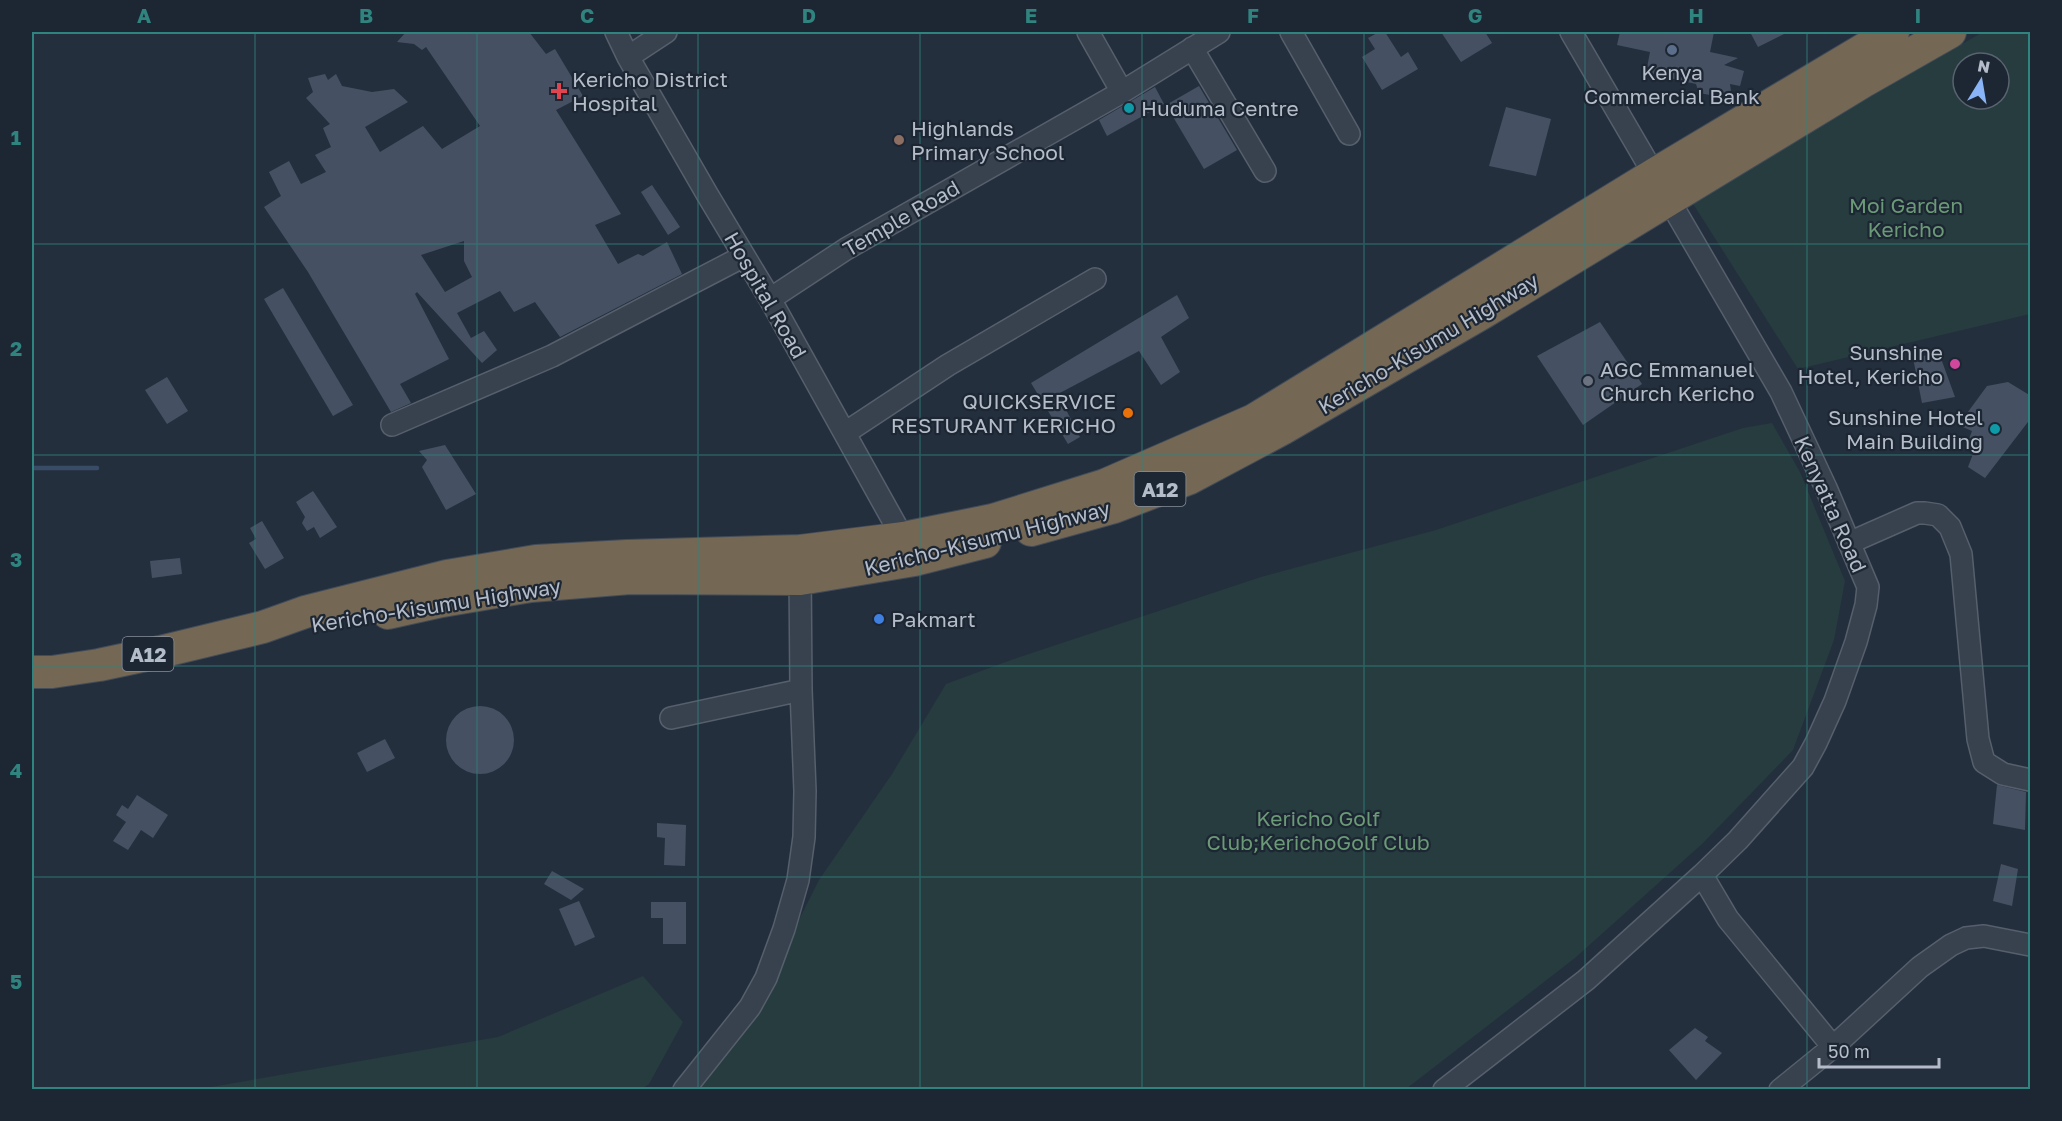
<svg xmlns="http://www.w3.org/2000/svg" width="2062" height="1121" font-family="'Golos Text',sans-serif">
<rect width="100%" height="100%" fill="#242f3e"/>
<path fill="#263c3f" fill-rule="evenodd" d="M1983,32H2030V314L1798,369L1690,199ZM1963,63H1999V99H1963Z
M1772,423L1800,472L1845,581L1834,640L1793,750L1702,844L1575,958L1406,1089L689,1090L769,979L819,880L892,774L946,684L1011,660L1261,577L1436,530L1743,428Z
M643,976L683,1022L649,1084L642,1089H200L498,1037Z"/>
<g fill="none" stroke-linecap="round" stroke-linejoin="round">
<path stroke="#394c67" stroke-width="4.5" d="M32,468H97"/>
</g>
<path fill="#455162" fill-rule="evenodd" d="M406,32H529L546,54L555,49L583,96L556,110L621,214L595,225L618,264L638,254L643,256L667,242L682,274L560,337L535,302L514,312L500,291L457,313L471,338L484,331L497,350L482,363L417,292L415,294L449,359L400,384L411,403L391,412L308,272L264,207L281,196L269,172L289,161L301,184L326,172L315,155L331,147L323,128L330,124L306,98L313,92L308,78L325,74L328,80L336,74L342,86L372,92L394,89L408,102L365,127L380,152L423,126L442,149L480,126L426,47L422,50L414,44L397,42ZM464,241V261L472,277L445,292L421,255Z
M1379,32H1385L1401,57L1408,52L1418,69L1382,90L1362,57L1375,49L1368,38Z
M1441,32H1485L1492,43L1461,62Z
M1620,32H1714L1710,52L1738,58L1724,65L1744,71L1740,86L1730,84L1732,99L1699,93L1696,84L1646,73L1650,52L1617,45Z
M1750,32H1788L1758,47Z
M1199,86L1237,150L1204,169L1166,105Z
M1155,87L1164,104L1107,136L1099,120Z
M1506,107L1551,119L1536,176L1489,166Z
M652,185L680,227L668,235L641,192Z
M283,288L353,405L333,416L264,299Z
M1177,295L1189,318L1161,337L1180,372L1161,385L1139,351L1058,394L1080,437L1068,444L1031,383Z
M1600,322L1642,384L1583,425L1537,356Z
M1939,353L1955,397L1922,403L1913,358Z
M167,377L188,411L167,424L145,390Z
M2008,382L2031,396V418L1985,478L1968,467L1976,446L1969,439L1972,431L1963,427L1965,416L1987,386Z
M445,445L476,494L446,510L422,467L427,460L419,451Z
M313,491L337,527L320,538L314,527L307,531L302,523L305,517L296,502Z
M262,521L284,558L265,569L249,543L256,539L250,528Z
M180,558L182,574L152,578L150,561Z
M446 740a34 34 0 1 1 68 0a34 34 0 1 1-68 0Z
M385,739L395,758L367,772L357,753Z
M1997,785L2026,792L2025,830L1993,824Z
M137,795L168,815L153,838L141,830L128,850L113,841L126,822L116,815L122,805L128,809Z
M657,823L686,825L685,866L664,865L665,838L657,837Z
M2001,864L2018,869L2012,906L1993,901Z
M552,871L584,889L571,900L544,884Z
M579,901L595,937L575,946L559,909Z
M651,902H686V944H663V918H651Z
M1695,1028L1708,1037L1705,1041L1722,1053L1696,1080L1669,1050Z"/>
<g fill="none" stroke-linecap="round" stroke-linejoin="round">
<g stroke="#565f6c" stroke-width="24">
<path id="minor" d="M616,32L628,57L707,194L770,299L909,549
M1088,32L1122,92
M1291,32L1349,134
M1571,32L1781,392L1826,488L1868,587L1866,605L1856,642L1835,701L1816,743L1803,767L1738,840L1702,875L1728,919L1833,1047
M1192,48L1265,171
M628,57L666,32
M770,299L846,249L1122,92L1219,32
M392,425L552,356L744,256
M845,433L948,365L1095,279
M1849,543L1917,513H1925L1938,515L1950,527L1961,554L1978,739L1984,762L2003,774L2030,780
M671,718L801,690
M684,1090L750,1007L766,978L784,929L798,880L804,837L805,791L801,690L800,567
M1444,1090L1586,980L1702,875
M1780,1090L1833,1047L1920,967L1951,945L1966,938L1984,936L2030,945"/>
</g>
<g stroke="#434c59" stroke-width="34">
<path id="highway" d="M1031,530L1114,507L1190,478L1282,429L1484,312L1864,81L1950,32
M388,613L442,601L531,586L630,578L800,579L914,560L985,542
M32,672H52L99,665L160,652L263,627L305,612L447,576L536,561L627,556L800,551L904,538L993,520L1105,485L1254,420L1655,174L1893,32"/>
</g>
<use href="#minor" stroke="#38414e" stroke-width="21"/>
<use href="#highway" stroke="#746855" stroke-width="32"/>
</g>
<path fill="none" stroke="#308480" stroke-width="1.5" stroke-opacity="0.55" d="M255,32V1090M477,32V1090M698,32V1090M920,32V1090M1142,32V1090M1364,32V1090M1585,32V1090M1807,32V1090M32,244H2030M32,455H2030M32,666H2030M32,877H2030"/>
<circle fill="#5c6f8a" stroke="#1d2633" stroke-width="2" cx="1672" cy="50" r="6"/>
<path fill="#e0444e" stroke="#1d2633" stroke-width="2" d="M556 82h6v6h6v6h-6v6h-6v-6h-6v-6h6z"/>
<g fill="#0f9aa8" stroke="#1d2633" stroke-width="2">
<circle cx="1129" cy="108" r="6"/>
<circle cx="1995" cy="429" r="6"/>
</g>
<circle fill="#8d6e63" stroke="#1d2633" stroke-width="2" cx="899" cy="140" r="6"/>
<circle fill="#d1479c" stroke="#1d2633" stroke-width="2" cx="1955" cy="364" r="6"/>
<circle fill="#6b7280" stroke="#1d2633" stroke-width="2" cx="1588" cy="381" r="6"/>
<circle fill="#e8710a" stroke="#1d2633" stroke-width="2" cx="1128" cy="413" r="6"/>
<circle fill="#3f7fe0" stroke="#1d2633" stroke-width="2" cx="879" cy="619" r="6"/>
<g text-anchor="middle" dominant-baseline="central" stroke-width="4.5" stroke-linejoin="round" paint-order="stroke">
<g fill="#1d2633" stroke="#878f9c" stroke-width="1.5">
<rect x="1134.5" y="472" width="51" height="34" rx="4.5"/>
<rect x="122.5" y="637" width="51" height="34" rx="4.5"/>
</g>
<g font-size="20" font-weight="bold" fill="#b4bcc9">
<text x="1160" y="489">A12</text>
<text x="148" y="654">A12</text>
</g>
<g font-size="21" fill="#b4bcc9" stroke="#1d2633" text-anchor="start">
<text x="1672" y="72" text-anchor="middle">Kenya<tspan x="1672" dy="24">Commercial Bank</tspan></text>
<text x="572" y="79">Kericho District<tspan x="572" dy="24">Hospital</tspan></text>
<text x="1141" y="108">Huduma Centre</text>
<text x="911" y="128">Highlands<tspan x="911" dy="24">Primary School</tspan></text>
<text x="1943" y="352" text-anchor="end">Sunshine<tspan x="1943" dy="24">Hotel, Kericho</tspan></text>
<text x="1600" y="369">AGC Emmanuel<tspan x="1600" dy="24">Church Kericho</tspan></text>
<text x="1116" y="401" text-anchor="end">QUICKSERVICE<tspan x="1116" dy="24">RESTURANT KERICHO</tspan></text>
<text x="1983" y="417" text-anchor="end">Sunshine Hotel<tspan x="1983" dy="24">Main Building</tspan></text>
<text x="891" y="619">Pakmart</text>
</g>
<g font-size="21" fill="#6b9a76" stroke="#1d2633">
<text x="1906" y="205">Moi Garden<tspan x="1906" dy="24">Kericho</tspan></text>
<text x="1318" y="818">Kericho Golf<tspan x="1318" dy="24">Club;KerichoGolf Club</tspan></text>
</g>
<g font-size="21" fill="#b4bcc9" stroke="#1d2633">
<text transform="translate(901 218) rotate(-30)">Temple Road</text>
<text transform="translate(766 295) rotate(60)">Hospital Road</text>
<text transform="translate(1428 343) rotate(-31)">Kericho-Kisumu Highway</text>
<text transform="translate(1831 504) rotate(66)">Kenyatta Road</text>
<text transform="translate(987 538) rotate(-14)">Kericho-Kisumu Highway</text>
<text transform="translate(436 605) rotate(-9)">Kericho-Kisumu Highway</text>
</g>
</g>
<rect width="2062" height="1121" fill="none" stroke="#1d2633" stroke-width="66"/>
<g transform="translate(1981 81) rotate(11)"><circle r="28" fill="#1d2633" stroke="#59626f" stroke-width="1.5"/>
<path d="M0-4.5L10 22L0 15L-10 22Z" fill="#8ab4f8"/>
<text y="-9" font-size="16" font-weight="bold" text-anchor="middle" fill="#b4bcc9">N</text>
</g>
<path d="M1819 1058v9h120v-9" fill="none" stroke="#b4bcc9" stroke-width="3"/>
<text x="1828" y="1058" font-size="18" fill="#b4bcc9" stroke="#1d2633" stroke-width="4.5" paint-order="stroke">50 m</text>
<rect x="33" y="33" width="1996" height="1055" fill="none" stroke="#308480" stroke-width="2"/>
<g font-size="20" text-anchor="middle" font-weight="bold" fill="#308480">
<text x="144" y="23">A</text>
<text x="366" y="23">B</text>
<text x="587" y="23">C</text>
<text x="809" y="23">D</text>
<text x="1031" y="23">E</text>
<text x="1253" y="23">F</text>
<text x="1475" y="23">G</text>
<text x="1696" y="23">H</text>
<text x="1918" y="23">I</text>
<text x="16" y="145">1</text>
<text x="16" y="356">2</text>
<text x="16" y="567">3</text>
<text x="16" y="778">4</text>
<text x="16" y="989">5</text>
</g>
</svg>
